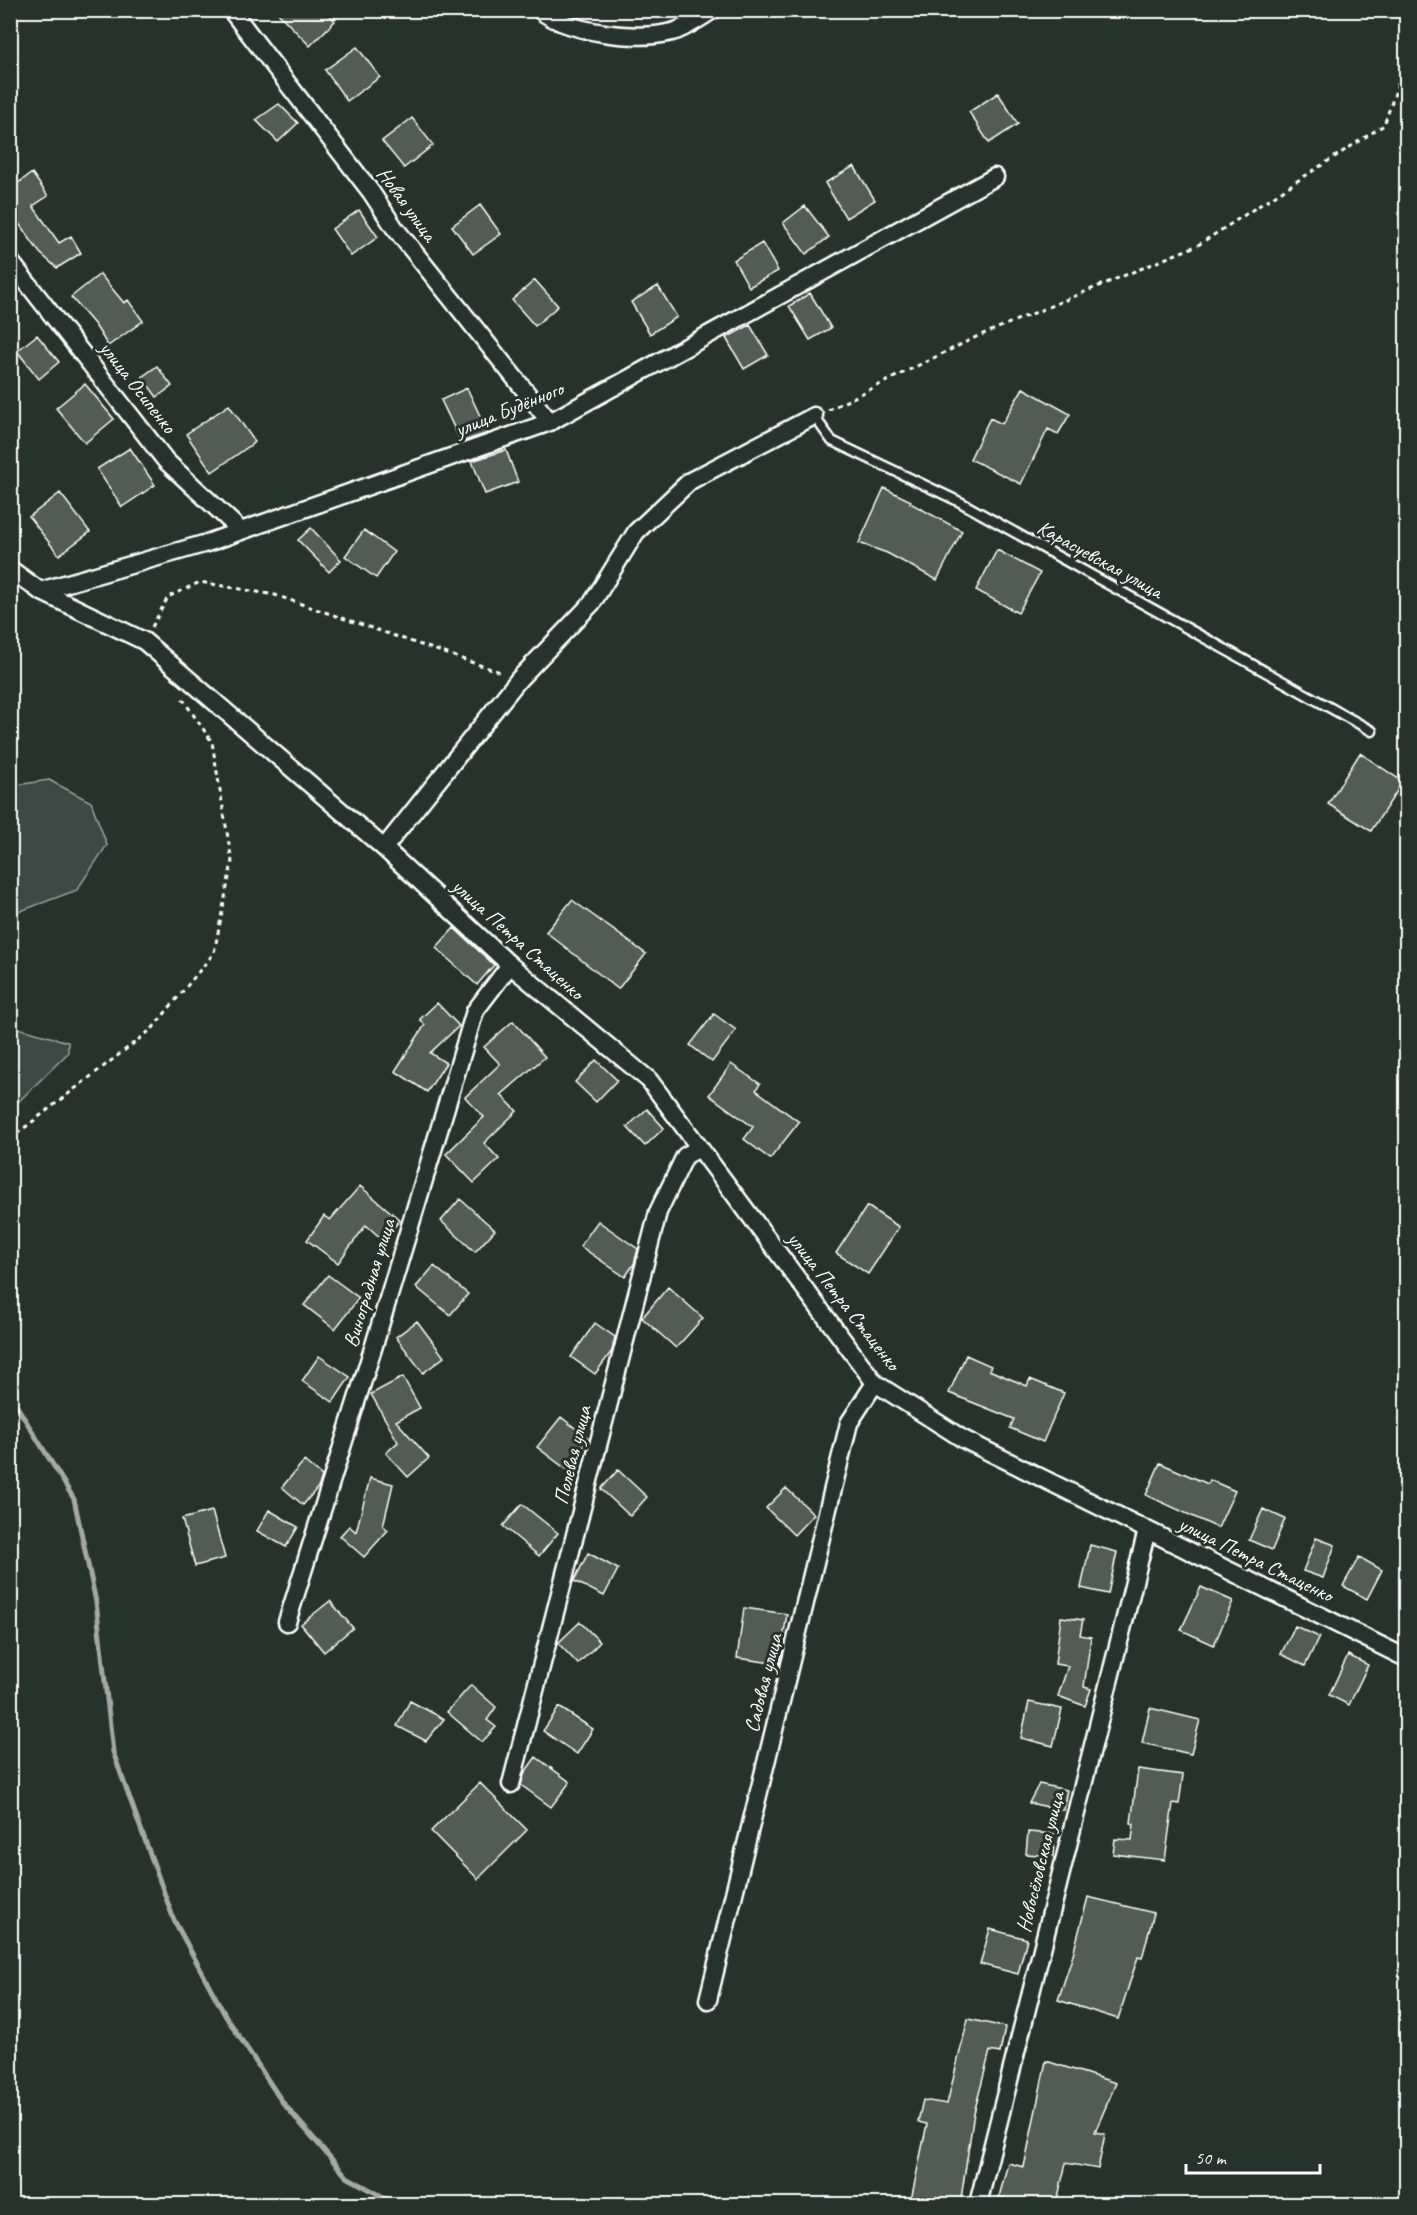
<svg xmlns="http://www.w3.org/2000/svg" width="1417" height="2215" font-family="Caveat,sans-serif">
<rect width="100%" height="100%" fill="#26332d"/>
<filter id="ink" filterUnits="userSpaceOnUse"><feTurbulence type="fractalNoise" baseFrequency=".0167" numOctaves="2"/><feDisplacementMap in="SourceGraphic" scale="12" xChannelSelector="R" yChannelSelector="G"/><feConvolveMatrix kernelMatrix="1 2 1 2 8 2 1 2 1" color-interpolation-filters="sRGB"/></filter>
<g filter="url(#ink)">
<path fill="#3e4944" stroke="#9ea4a2" stroke-width="1.5" d="M49,780L91,802L107,845L77,890L18,912L11,910V786Z
M11,1026L68,1042V1053L11,1109Z"/>
<g fill="none" stroke-linecap="round" stroke-linejoin="round">
<path stroke="#a4a9a7" stroke-width="5" d="M10,1395L74,1499L96,1602L113,1752L174,1920L225,2015L283,2103L347,2177L396,2204"/>
</g>
<path fill="#515c57" stroke="#fff" stroke-width="1.5" d="M275,10H325L335,21L310,46Z
M357,47L380,77L347,101L325,70Z
M998,93L1018,124L989,143L969,112Z
M279,104L298,123L278,142L256,120Z
M412,118L433,145L404,168L382,141Z
M854,166L875,200L846,218L825,183Z
M32,173L48,196L33,206L59,243L71,236L81,253L57,268L40,253L10,211V189Z
M480,205L501,234L473,254L452,226Z
M805,206L829,237L806,254L783,223Z
M359,210L378,237L351,256L332,229Z
M762,243L778,271L749,287L734,260Z
M100,274L124,303L128,300L143,321L108,346L95,325L71,297Z
M535,280L558,306L535,326L512,300Z
M658,286L677,317L650,334L631,302Z
M810,293L831,328L810,340L789,306Z
M750,325L768,355L744,369L726,338Z
M37,335L59,362L39,379L17,351Z
M157,366L172,386L157,397L142,377Z
M85,384L114,419L85,443L56,408Z
M467,388L488,433L461,442L441,400Z
M1023,388L1070,414L1058,434L1048,429L1021,484L970,459L990,418L1002,424Z
M229,405L255,442L212,472L186,434Z
M130,448L155,485L122,507L97,469Z
M506,450L518,482L485,494L472,461Z
M884,488L911,501L910,503L962,531L937,580L887,553L859,543Z
M60,493L90,532L59,555L29,517Z
M311,528L341,560L329,572L298,540Z
M364,530L394,552L376,578L345,556Z
M997,550L1040,573L1018,613L976,590Z
M1360,753L1403,782L1371,831L1328,804Z
M572,900L646,954L618,989L546,932Z
M454,928L494,965L477,985L436,948Z
M437,1003L459,1026L430,1053L446,1063L427,1092L395,1071L425,1025L420,1019Z
M714,1014L736,1030L712,1062L690,1045Z
M513,1021L545,1057L501,1095L517,1111L484,1143L499,1159L474,1183L446,1154L484,1117L465,1097L500,1064L484,1047Z
M596,1060L617,1080L596,1102L575,1082Z
M731,1064L760,1084L756,1090L799,1122L770,1159L744,1139L753,1127L709,1095Z
M647,1109L664,1128L645,1146L627,1127Z
M360,1186L400,1220L383,1240L366,1225L338,1263L307,1240L324,1216L330,1220Z
M460,1199L495,1230L475,1252L441,1221Z
M867,1206L899,1227L868,1274L836,1253Z
M598,1221L638,1249L634,1264L625,1277L580,1246Z
M434,1266L468,1294L450,1315L416,1287Z
M328,1275L359,1298L335,1329L304,1305Z
M668,1287L703,1318L676,1348L642,1318Z
M417,1321L444,1357L423,1373L396,1337Z
M595,1323L615,1337L612,1351L595,1374L571,1357Z
M966,1355L991,1366L989,1370L1027,1386L1030,1379L1064,1393L1043,1442L1010,1428L1014,1419L949,1393Z
M319,1356L350,1377L333,1402L302,1381Z
M403,1377L420,1408L396,1421L429,1458L408,1477L386,1453L398,1442L371,1394Z
M561,1417L589,1439L566,1469L537,1447Z
M304,1461L322,1476L319,1486L303,1505L282,1487Z
M1160,1463L1208,1484L1210,1480L1235,1491L1218,1528L1146,1495Z
M618,1470L647,1497L630,1516L601,1489Z
M370,1478L393,1484L383,1526L388,1530L364,1557L340,1536L349,1526L356,1532Z
M786,1488L814,1514L794,1535L766,1508Z
M522,1504L558,1533L539,1556L503,1526Z
M1263,1509L1285,1519L1272,1550L1249,1540Z
M269,1510L298,1527L286,1547L257,1531Z
M212,1511L225,1558L195,1566L182,1519Z
M1316,1538L1335,1545L1323,1578L1303,1571Z
M1090,1545L1117,1552L1108,1594L1081,1588Z
M588,1553L618,1569L604,1596L574,1581Z
M1359,1557L1382,1570L1367,1599L1343,1586Z
M1201,1587L1233,1601L1214,1645L1181,1630Z
M330,1601L353,1628L324,1652L301,1624Z
M744,1608L787,1614L779,1664L737,1658Z
M1061,1617L1083,1620L1080,1635L1091,1637L1084,1687L1091,1689L1085,1706L1058,1696L1068,1666L1055,1664Z
M580,1622L600,1642L578,1664L558,1643Z
M1295,1626L1319,1637L1305,1666L1281,1654Z
M1348,1655L1368,1665L1349,1705L1329,1695Z
M471,1685L496,1707L487,1720L496,1727L482,1742L447,1712Z
M410,1701L444,1719L426,1741L397,1726Z
M1029,1702L1062,1709L1053,1746L1021,1738Z
M559,1707L593,1729L577,1754L543,1731Z
M1150,1708L1200,1720L1191,1754L1142,1743Z
M536,1757L570,1782L551,1807L521,1785L525,1772Z
M1138,1769L1183,1775L1179,1804L1173,1803L1165,1860L1113,1854L1115,1839L1132,1840L1134,1824L1131,1823Z
M480,1783L527,1830L478,1879L431,1831Z
M1039,1784L1067,1790L1063,1810L1029,1803Z
M1028,1832L1055,1834L1053,1856L1026,1854Z
M1088,1897L1154,1913L1142,1958L1138,1957L1118,2019L1058,2000L1072,1958Z
M990,1929L1027,1939L1018,1974L980,1964Z
M968,2019L1005,2027L1000,2053L990,2051L974,2113L960,2205L911,2200L927,2124L918,2122L923,2100L947,2104Z
M1046,2061L1116,2083L1095,2132L1105,2134L1098,2169L1066,2163L1056,2205H1030L999,2197L1008,2163L1024,2167Z"/>
<g fill="none" stroke-linecap="round" stroke-linejoin="round">
<g stroke="#fff" stroke-width="13">
<path id="lane" d="M814,416L832,441L960,502L1372,731"/>
</g>
<g stroke="#fff" stroke-width="21">
<path id="street" d="M231,10L371,192L394,227L550,422
M540,10C568,33 637,41 672,32C685,29 701,17 713,10
M10,261L166,461L241,531
M10,569L40,591L144,641L384,848L510,965L649,1080L875,1383L963,1439L1406,1658
M40,591L207,543L550,422L995,177
M384,848L519,679L592,603L636,532L690,481L814,416
M287,1622L375,1342L475,1011L510,965
M511,1784L658,1212L685,1156L699,1148
M708,2000L849,1423L875,1383
M978,2204L1147,1530"/>
</g>
<path stroke="#fff" stroke-width="3" stroke-dasharray="4.5 4.5" stroke-linecap="butt" d="M828,410L976,337L1198,245L1384,125L1406,61
M152,627L168,597L200,582L275,595L503,673
M10,1139L152,1029L214,953L232,862L212,742L182,698"/>
<use href="#lane" stroke="#26332d" stroke-width="8"/>
<use href="#street" stroke="#26332d" stroke-width="16"/>
</g>
</g>
<g text-anchor="middle" dominant-baseline="central" stroke-width="6" stroke-linejoin="round" paint-order="stroke">
<g font-size="21" fill="#fff" stroke="#26332d">
<text transform="translate(407 204) rotate(54)">Новая улица</text>
<text transform="translate(138 387) rotate(52)">улица Осипенко</text>
<text transform="translate(509 409) rotate(-22)">улица Будённого</text>
<text transform="translate(1100 559) rotate(29)">Карасуевская улица</text>
<text transform="translate(518 939) rotate(42)">улица Петра Стаценко</text>
<text transform="translate(369 1283) rotate(-73)">Виноградная улица</text>
<text transform="translate(844 1301) rotate(52)">улица Петра Стаценко</text>
<text transform="translate(572 1455) rotate(-76)">Полевая улица</text>
<text transform="translate(1256 1559) rotate(26)">улица Петра Стаценко</text>
<text transform="translate(763 1683) rotate(-76)">Садовая улица</text>
<text transform="translate(1040 1862) rotate(-76)">Новосёловская улица</text>
</g>
</g>
<rect width="1417" height="2215" fill="none" stroke="#26332d" stroke-width="36"/>
<rect x="18" y="18" width="1381" height="2179" fill="none" stroke="#fff" stroke-width="2" filter="url(#ink)"/>
<path d="M1186 2164v9h134v-9" fill="none" stroke="#ffffff" stroke-width="3"/>
<text x="1195" y="2164" font-size="18" fill="#ffffff" stroke="#26332d" stroke-width="4.5" paint-order="stroke">50 m</text>
</svg>
